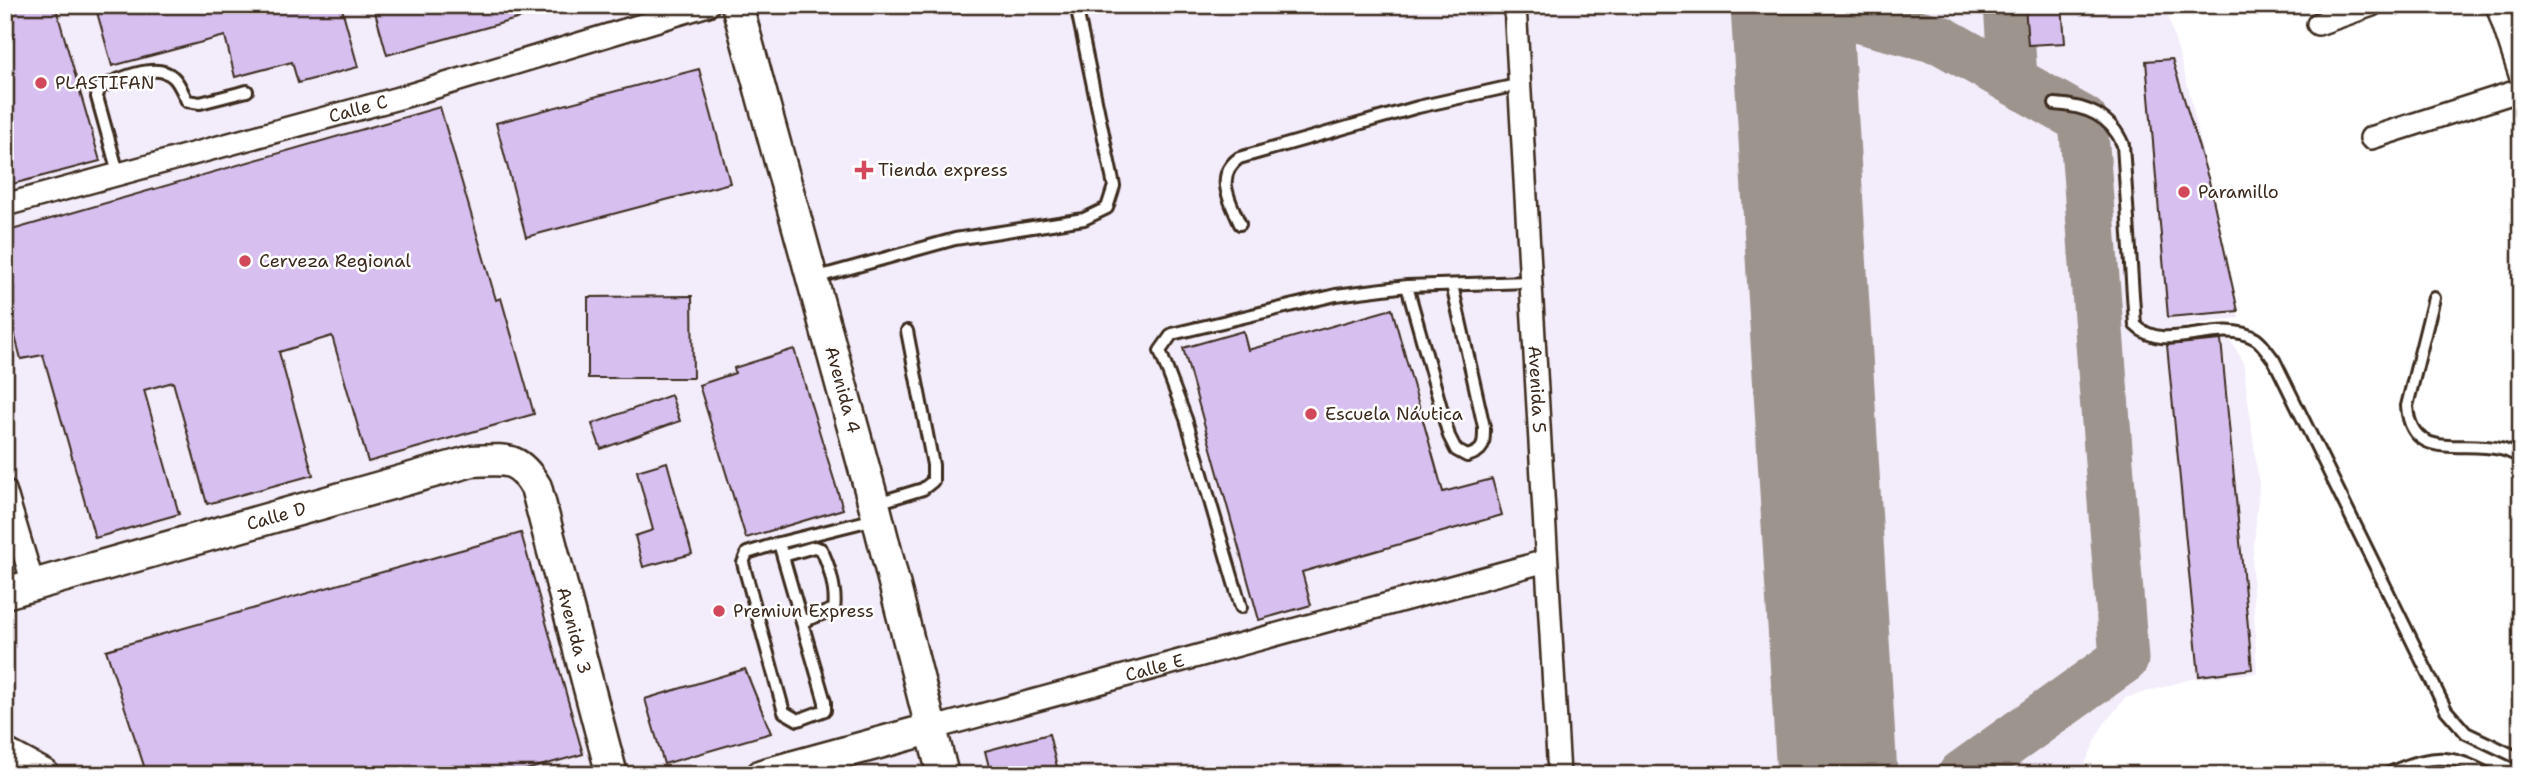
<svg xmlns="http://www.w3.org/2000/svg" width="2526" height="780" font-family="'Shantell Sans',sans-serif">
<rect width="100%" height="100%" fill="#fff"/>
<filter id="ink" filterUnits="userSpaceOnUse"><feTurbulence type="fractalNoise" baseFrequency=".0143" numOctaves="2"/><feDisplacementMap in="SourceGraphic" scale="14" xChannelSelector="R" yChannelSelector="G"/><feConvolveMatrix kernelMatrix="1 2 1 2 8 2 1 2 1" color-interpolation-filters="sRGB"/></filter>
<g filter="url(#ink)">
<path fill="#f3ecfa" d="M5,5H2165L2189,90L2239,318L2186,325V334L2187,341L2227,335L2243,361L2259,485L2252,568L2257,673L2191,679L2125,698L2101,728L2084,766V775H5Z"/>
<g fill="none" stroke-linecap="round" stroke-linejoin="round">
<path stroke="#9d948e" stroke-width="49" d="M1806,5L1941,40L2083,120L2124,659L1962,775
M2008,5L2013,78"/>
<path stroke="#9d948e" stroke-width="121" d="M1791,5L1837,775"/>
</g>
<path fill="#d7c0f0" stroke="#3b2a1e" stroke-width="2" d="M5,5H55L100,161L5,186Z
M95,5H341L358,67L298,83L292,62L235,77L225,36L112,66Z
M373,5H548L549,10L387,55Z
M2025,5H2062L2065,43L2028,45Z
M2172,59L2209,181L2238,311L2168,317L2146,61Z
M699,69L730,183L526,237L496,123Z
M440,107L496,300L501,298L534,414L368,462L332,336L279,352L313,475L207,504L173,382L144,390L179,514L95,538L43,355L21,359L5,298V232Z
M692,296L693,378H588V297Z
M1392,309L1443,492L1492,479L1502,515L1302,572L1311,605L1259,620L1183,348L1243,331L1248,350Z
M2221,340L2252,669L2199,676L2167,345Z
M794,349L843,509L746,538L699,385L735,373L734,368Z
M671,395L680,421L601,449L592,424Z
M667,462L692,554L643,567L635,536L653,530L637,471Z
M521,533L583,754L508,775H147L106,650Z
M745,669L771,733L664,764L645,699Z
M1049,734L1059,775H991L985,751Z"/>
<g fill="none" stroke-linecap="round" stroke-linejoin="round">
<g stroke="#3b2a1e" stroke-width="16">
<path id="lane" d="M2055,104C2085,106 2111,115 2123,145L2135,325C2165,356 2219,316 2256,339C2263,344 2269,354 2274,360L2446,710L2466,733L2521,759
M119,176L97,97L99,88C116,80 156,61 173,77C179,82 183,93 187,101L200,103L247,91
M1240,224C1230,201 1214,176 1239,158L1418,107L1521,84
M814,278L955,239L1084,219L1107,208L1114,186L1076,5
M1407,286L1449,436L1456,450L1467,456C1485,451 1484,444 1484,427L1452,285
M2434,298L2407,406C2411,462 2461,440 2500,449C2507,450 2514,454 2521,457
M877,503L923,489L933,481V465L907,331
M779,543L747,553L743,563L784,712L798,720L825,710V702L779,543L875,519
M783,556L814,547L821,549C829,564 837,592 834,609L802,622
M1241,607L1186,419L1160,351L1172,334L1336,295L1407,286L1529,282
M2385,775C2427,756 2448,751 2489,775"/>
</g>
<g stroke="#3b2a1e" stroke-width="26">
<g id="street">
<path id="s1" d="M1515,5L1559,775"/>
<path d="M2497,5L2521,78"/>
<path d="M2318,24L2372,5"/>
<path d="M2371,138L2521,90"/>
<path id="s2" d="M5,205L406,96L708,5"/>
<path d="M5,490L33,584"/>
<path id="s3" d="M930,729L1546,561"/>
</g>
</g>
<g stroke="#3b2a1e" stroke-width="35">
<g id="secondary">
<path id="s4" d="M737,5L874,504L943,775"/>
<path id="s5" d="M5,593L472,461C506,460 517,455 536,487L612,775"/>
<path d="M5,754L44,775"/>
<path d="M762,775L930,729"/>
</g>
</g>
<use href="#lane" stroke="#fff" stroke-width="10"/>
<use href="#street" stroke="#fff" stroke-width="21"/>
<use href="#secondary" stroke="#fff" stroke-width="30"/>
</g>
</g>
<g fill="#d1495b" stroke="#fff" stroke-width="2.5">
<circle cx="41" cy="83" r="7"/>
<path d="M860.5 159.5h7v7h7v7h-7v7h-7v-7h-7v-7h7z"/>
<circle cx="2184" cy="192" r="7"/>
<circle cx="245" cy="261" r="7"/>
<circle cx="1311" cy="414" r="7"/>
<circle cx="719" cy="611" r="7"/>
</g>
<g text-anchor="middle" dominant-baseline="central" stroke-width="5" stroke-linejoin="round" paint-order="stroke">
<g font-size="18" fill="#3b2a1e" stroke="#fff" text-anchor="start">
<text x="55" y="83">PLASTIFAN</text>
<text x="878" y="170">Tienda express</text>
<text x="2198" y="192">Paramillo</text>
<text x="259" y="261">Cerveza Regional</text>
<text x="1325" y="414">Escuela Náutica</text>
<text x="733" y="611">Premiun Express</text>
</g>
<g font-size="18" fill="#3b2a1e" stroke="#fff">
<text stroke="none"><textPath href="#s2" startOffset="366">Calle C</textPath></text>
<text stroke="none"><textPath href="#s4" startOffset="399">Avenida 4</textPath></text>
<text stroke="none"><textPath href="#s1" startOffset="385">Avenida 5</textPath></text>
<text stroke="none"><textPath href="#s5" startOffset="282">Calle D</textPath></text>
<text stroke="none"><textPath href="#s5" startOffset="709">Avenida 3</textPath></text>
<text stroke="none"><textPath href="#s3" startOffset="233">Calle E</textPath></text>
</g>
</g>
<rect width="2526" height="780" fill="none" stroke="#fff" stroke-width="28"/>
<rect x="14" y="14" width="2498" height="752" fill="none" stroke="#3b2a1e" stroke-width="2.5" filter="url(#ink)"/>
</svg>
